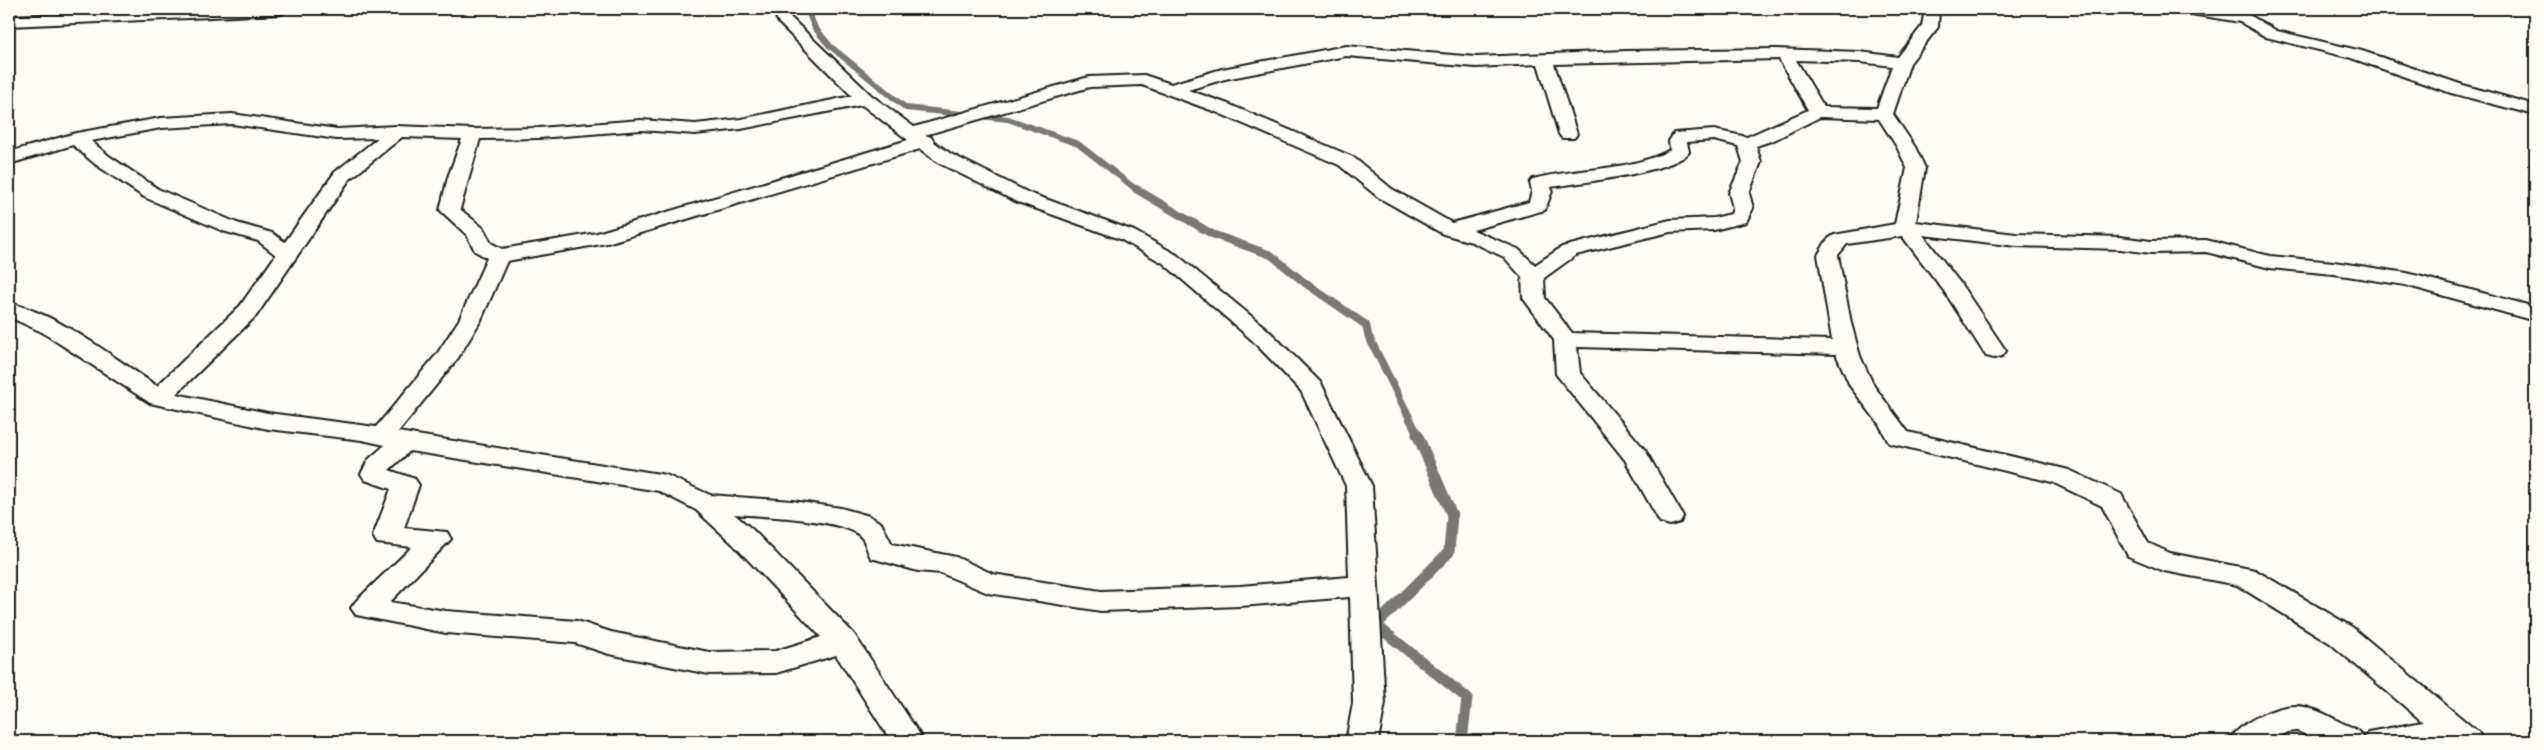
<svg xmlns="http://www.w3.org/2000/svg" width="2544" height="750" font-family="Sriracha,sans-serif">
<rect width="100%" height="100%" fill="#fdfcf7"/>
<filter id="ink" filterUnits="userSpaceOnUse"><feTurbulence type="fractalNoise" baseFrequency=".02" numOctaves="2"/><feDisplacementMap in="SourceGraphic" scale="10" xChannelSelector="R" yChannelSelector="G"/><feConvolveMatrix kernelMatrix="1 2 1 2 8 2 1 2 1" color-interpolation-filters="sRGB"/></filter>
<g filter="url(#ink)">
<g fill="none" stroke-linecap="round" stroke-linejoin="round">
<path stroke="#797876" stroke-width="6" d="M807,9L815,28L830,46L906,108L1008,119L1078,144L1137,190"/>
<path stroke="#797876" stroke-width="8" d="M1136,189L1212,234L1271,255L1305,283L1366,325L1368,335L1418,435"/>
<path stroke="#797876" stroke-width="11" d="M1417,434L1452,515L1449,552L1376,625L1467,698L1462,741"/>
<g stroke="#1c1c1c" stroke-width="4">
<path id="minor" d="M196,9H289L281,14L9,26V16Z
M772,9H786L791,18L871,95L914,127L1089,77L1144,75L1171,84L1222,69L1346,46L1476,57L1626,51L1776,49L1860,52L1898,57L1922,26L1925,9H1939L1938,27L1910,63L1893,114L1915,147L1925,168L1916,222L2016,234L2120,237L2151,241L2206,240L2270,256L2334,262L2407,273L2535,307V321L2405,285L2334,274L2270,268L2206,252L2151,253L2120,249L2016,246L1923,235L1960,283L2006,351L2002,356L1994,358L1986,356L1944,291L1902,236L1847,244L1838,255L1851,323L1860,356L1874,386L1908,432L2069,470L2121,494L2148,543L2170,553L2255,570L2352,627L2478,732L2483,741H2321L2297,731L2288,732L2272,741H2230C2238,723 2275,706 2296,706C2311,706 2327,715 2340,722C2349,726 2359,729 2364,739L2368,732L2423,722L2330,643L2237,585L2164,571L2128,556L2102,506L2052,482L1889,443L1879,424L1850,386L1836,354L1577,347L1580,373L1645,450L1683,516L1680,522L1670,525L1660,522L1625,460L1556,374L1554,340L1523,298L1522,277L1504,257L1472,242L1443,234L1378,197L1339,165L1216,112L1142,85L1090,87L925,135L931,137L934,142L951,154L1029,193L1134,231L1177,255L1268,330L1321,383L1372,486L1385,703L1378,741H1346L1353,703L1350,597L1240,606L1101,611L988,593L941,573L918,571L871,558C867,552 866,542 861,537C848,519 758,516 734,514L753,530L854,634L924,741H891L836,655L776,673L709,674L609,654L575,643L446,633L356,615L351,608L356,601L412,547L377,543L373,536L391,489L365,480L361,474L368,460L385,445L362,440L268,429L150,403L42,332L9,317V303C61,315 112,357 157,386L240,306L276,255L258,241L223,231L144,197L95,164L73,145L9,164V152L76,133L161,118L232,114L337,129L396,126L473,129L539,128L641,120L695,124L741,119L852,96L779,23ZM1346,56L1476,67L1538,64L1559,134L1562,138H1574L1577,134L1554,64L1779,59L1808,110L1747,137L1714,130L1674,133L1669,141L1670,150C1632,171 1576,168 1533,179L1530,183L1532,191L1529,202L1452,223L1392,189L1353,157L1228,104L1188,90L1225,79ZM1796,60L1860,62L1892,66L1877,108L1824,107ZM862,105L908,140L597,233L502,249L491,243L483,228L460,209L480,139L539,138L641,130L695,134L741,129ZM1820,117L1879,119L1897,147L1907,168L1895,224L1834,235L1827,240L1818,255L1832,340L1572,333L1545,298L1544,278L1576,255L1670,232L1714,230L1746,222L1753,208L1749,193L1761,162L1756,146L1774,140ZM232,124L337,139L378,138L335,172L285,242L272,233L237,223L158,189L109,156L91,141L161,128ZM402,137L462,139L448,177L440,210L467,235L475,251L487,258L459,320L437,354L376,427L268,413L176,394L256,316L349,180ZM1714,140L1738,146L1743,162L1729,193L1733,208L1731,214L1714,218L1670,220L1562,247L1535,265L1518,249L1473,230L1545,210L1552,191L1551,187C1578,183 1675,172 1689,152L1687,142ZM920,149L937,162L1015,201L1120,239L1163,263L1252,340L1301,391L1346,486L1349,577L1240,586L1101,591L993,574L956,557L892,544L881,523L869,516L841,508L792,501L710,495L666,475L398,432L458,358L481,320L507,261L607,243ZM410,451L659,491L696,510L733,544L821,637L776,651L709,652L611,632L577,621L446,611L390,602L451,539L447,532L404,528L419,485L415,479L389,470Z
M2183,9H2217L2249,15L2277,31L2362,51L2463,85L2535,105V115L2451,93L2351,58L2266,37L2240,22L2191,14Z"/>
</g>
<use href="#minor" fill="#fdfcf7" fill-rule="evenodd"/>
</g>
</g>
<rect width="2544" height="750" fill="none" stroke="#fdfcf7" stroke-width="30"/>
<rect x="15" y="15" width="2514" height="720" fill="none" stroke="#1c1c1c" stroke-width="2" filter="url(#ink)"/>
</svg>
